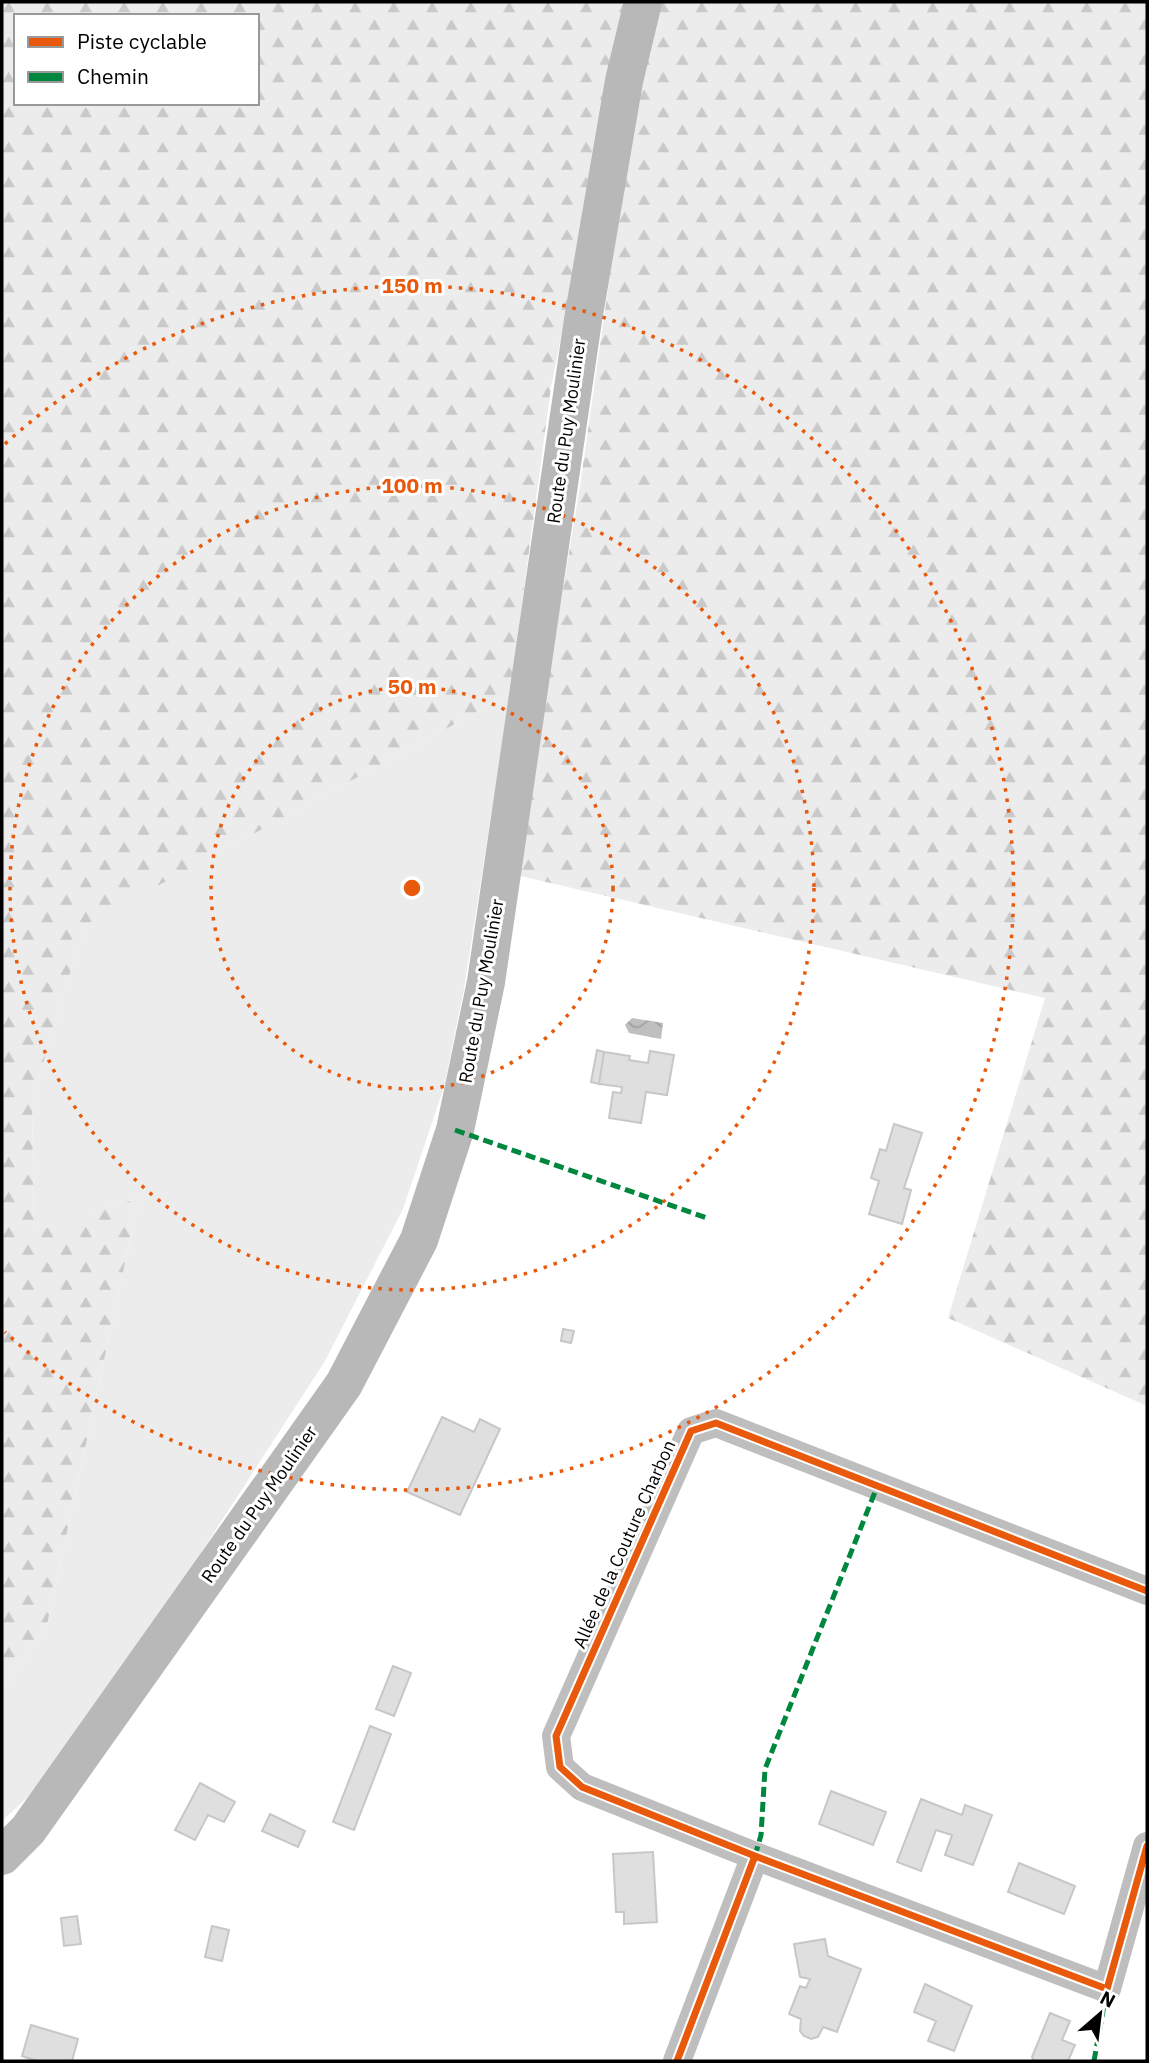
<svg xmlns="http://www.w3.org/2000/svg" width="1149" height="2063" font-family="'IBM Plex Sans',sans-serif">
<defs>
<pattern id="forest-firs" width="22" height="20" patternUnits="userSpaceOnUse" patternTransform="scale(1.75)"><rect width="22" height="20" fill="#ececec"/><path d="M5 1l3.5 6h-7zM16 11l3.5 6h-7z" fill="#c9c9c9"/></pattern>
<pattern id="water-waves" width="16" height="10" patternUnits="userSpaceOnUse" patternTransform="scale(1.75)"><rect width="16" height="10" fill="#bfbfbf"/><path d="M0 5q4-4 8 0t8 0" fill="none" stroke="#a2a2a2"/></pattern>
</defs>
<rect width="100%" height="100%" fill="#fff"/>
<path fill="#ececec" d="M510,694L464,989L444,1087L403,1209L325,1361L65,1763L2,1821V1690L47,1625L139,1198L34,1233L32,1100L84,925Z"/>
<path fill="url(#forest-firs)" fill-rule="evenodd" d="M2,2H629L551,387L510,694L84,926L32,1100L34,1232L139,1198L47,1625L2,1690ZM16,16H257V103H16Z
M657,2H1147V1406L948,1318L1045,998L516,875L580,486L630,134Z"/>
<path fill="url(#water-waves)" d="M632,1018L663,1023L661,1039L629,1033L625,1025Z"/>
<path fill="#dfdfdf" stroke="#c7c7c7" stroke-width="2" d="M597,1050L604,1052L599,1084L591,1082Z
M650,1051L674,1055L667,1095L646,1092L641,1123L609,1118L613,1092L621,1093L622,1087L599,1084L604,1052L630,1056L629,1060L648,1063Z
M894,1124L922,1133L904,1188L911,1190L902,1224L869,1214L879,1181L871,1178L880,1149L886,1151Z
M563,1329L574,1331L571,1343L561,1341Z
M442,1417L474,1432L480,1419L500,1429L460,1515L407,1492Z
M393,1666L411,1673L394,1716L376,1709Z
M370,1726L391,1734L354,1830L333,1822Z
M200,1783L235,1802L224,1822L208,1815L195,1840L175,1830Z
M831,1791L886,1812L873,1845L819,1824Z
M921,1799L962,1815L965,1805L992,1815L973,1865L945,1855L952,1835L936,1830L921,1871L897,1862Z
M270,1814L305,1831L298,1847L262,1831Z
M653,1852L657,1922L624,1924V1912H616L613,1854Z
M1019,1863L1075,1886L1064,1914L1008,1892Z
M77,1916L81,1944L64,1946L61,1918Z
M212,1926L229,1930L222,1961L205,1957Z
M825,1939L828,1956L861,1969L837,2032L823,2027L818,2037L811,2039L804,2036L800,2031L801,2019L789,2014L800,1986L806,1988L810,1979L800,1977L794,1944Z
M925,1984L972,2006L954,2051L928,2041L936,2021L914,2012Z
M1050,2013L1070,2021L1062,2040L1075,2045L1068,2061H1034L1032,2057Z
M31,2025L78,2039L72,2061H37L22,2056Z"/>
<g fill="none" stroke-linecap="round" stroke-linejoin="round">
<path stroke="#bebebe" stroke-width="28" d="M755,1856L582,1787L560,1767L556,1736L691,1431L716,1423L1147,1591
M677,2061L755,1856L1107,1989L1147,1846"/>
<path stroke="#b8b8b8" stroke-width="38" d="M2,1856L28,1830L344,1384L419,1240L455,1130L486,982L583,320L624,81L643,2"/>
<path stroke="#00873e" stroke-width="5" stroke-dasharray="10 5" stroke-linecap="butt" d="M455,1130L707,1218
M755,1856L761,1835L765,1769L877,1487
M1094,2061L1107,1989"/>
<g stroke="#fff" stroke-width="11">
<path id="cycleway" d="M755,1856L582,1787L560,1767L556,1736L691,1431L716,1423L1147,1591
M677,2061L755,1856L1107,1989L1147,1846"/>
</g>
<use href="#cycleway" stroke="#e8590c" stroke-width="7"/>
</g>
<g fill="none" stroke="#e8590c" stroke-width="3.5" stroke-dasharray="3.5 7">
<circle cx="412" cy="888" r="201"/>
<circle cx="412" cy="888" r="402"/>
<path d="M5 444A602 602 0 1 1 5 1332"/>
</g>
<g text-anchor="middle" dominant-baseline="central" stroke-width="6" stroke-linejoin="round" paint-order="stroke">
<g font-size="18" fill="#000" stroke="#fff">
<text transform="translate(566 431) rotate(-82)">Route du Puy Moulinier</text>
<text transform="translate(481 991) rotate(-80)">Route du Puy Moulinier</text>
<text transform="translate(259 1504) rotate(-55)">Route du Puy Moulinier</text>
<text transform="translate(624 1544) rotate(-66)">Allée de la Couture Charbon</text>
</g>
</g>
<circle cx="412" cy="888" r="10" fill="#e8590c" stroke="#fff" stroke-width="3.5"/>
<g font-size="21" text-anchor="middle" font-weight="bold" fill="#e8590c" stroke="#fff" stroke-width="6" stroke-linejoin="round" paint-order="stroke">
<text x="412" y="293">150 m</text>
<text x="412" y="493">100 m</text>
<text x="412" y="694">50 m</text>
</g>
<rect width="1149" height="2063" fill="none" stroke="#000000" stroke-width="7"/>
<rect x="14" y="14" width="245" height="91" fill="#ffffff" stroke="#999999" stroke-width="2"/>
<rect x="28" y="37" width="35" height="10" fill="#e8590c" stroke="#999999" stroke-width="2"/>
<text x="77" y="49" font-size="21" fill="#000000">Piste cyclable</text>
<rect x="28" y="72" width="35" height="10" fill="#00873e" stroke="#999999" stroke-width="2"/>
<text x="77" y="84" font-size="21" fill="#000000">Chemin</text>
<g transform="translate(1100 2014) rotate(28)" stroke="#ffffff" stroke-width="5" paint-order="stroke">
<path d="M0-5L12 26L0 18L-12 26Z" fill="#000000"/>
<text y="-10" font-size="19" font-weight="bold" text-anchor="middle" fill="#000000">N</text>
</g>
</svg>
